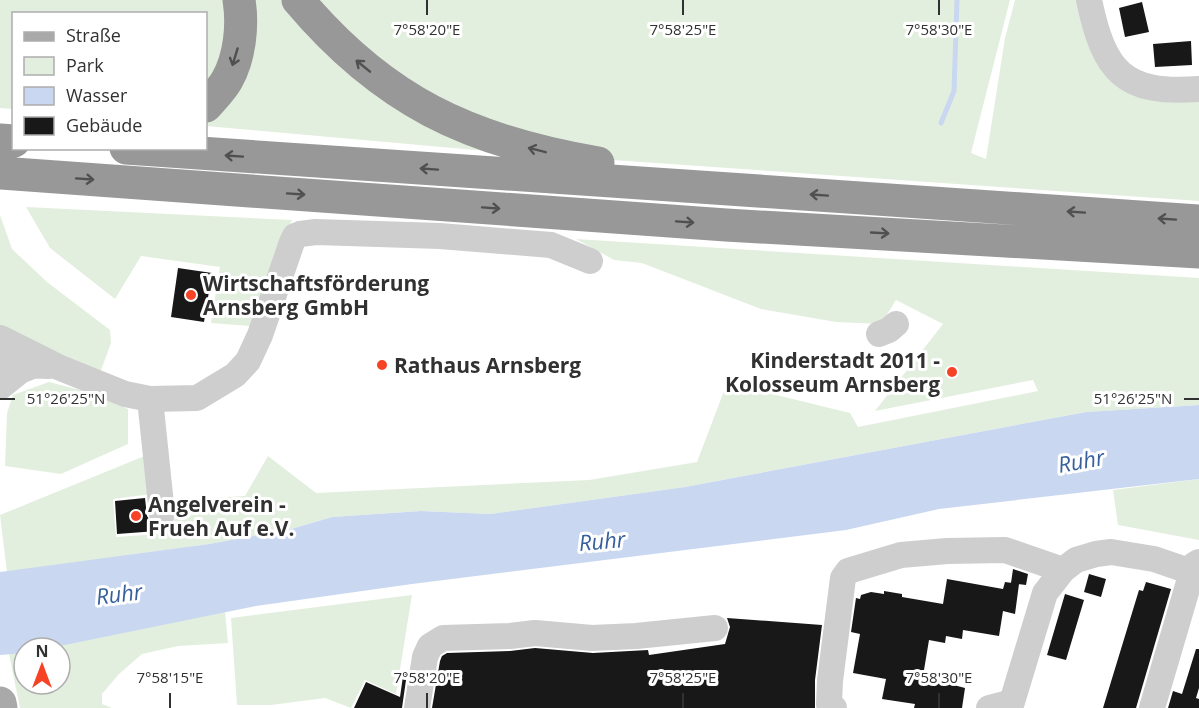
<svg xmlns="http://www.w3.org/2000/svg" width="1199" height="708" font-family="'Open Sans',sans-serif">
<rect width="100%" height="100%" fill="#fff"/>
<path fill="#e3efde" d="M0,0H1010L971,153L986,159L1005,38L1015,0H1087L1110,69L1199,91V201L498,152L206,126V14H14L13,109L0,108Z
M26,207L292,220L250,326L211,323L220,267L141,256L115,299L50,248Z
M0,215L12,249L47,282L110,330L111,343L100,373L0,330Z
M576,239L1199,278V405L1086,412L685,487L490,514L421,511L332,517L291,529L209,544L7,572L0,515L147,455L152,494L113,499L116,537L158,534L166,520L189,517L209,498L245,496L268,456L316,493L589,480L697,462L727,383L850,413L858,427L1038,391L1033,380L875,411L943,324L896,300L881,324L836,322L761,309L642,263L614,260Z
M49,382L84,391L128,409V444L61,474L5,466L7,413L13,395Z
M1199,479V540L1118,525L1113,490Z
M412,595L396,694L365,680L351,708L325,698L271,705H237L231,618Z
M225,612L228,643L178,646L142,654L119,674L102,694V704L112,708H20L9,654L24,651V684H60V648H42Z"/>
<path fill="#c9d8f0" d="M1199,405V479L939,509L846,530L412,584L256,606L50,648H24V653L0,655V572L209,544L291,529L332,517L421,511L490,514L685,487L1086,412Z"/>
<g fill="none" stroke-linecap="round" stroke-linejoin="round">
<path stroke="#c9d8f0" stroke-width="5" d="M941,123L954,91L957,0"/>
</g>
<path fill="#181818" d="M1142,2L1149,32L1125,37L1119,8Z
M1191,41L1192,65L1155,67L1153,44Z
M178,268L212,273L204,322L171,317Z
M145,498L147,516L157,531L117,534L115,501Z
M1013,569L1028,574L1026,585L1011,583Z
M1089,574L1106,579L1101,597L1084,592Z
M947,579L1003,589L1005,582L1019,584L1015,614L1003,611L999,636L963,630L962,639L946,636L945,643L929,640L923,676L950,681V684L965,688L962,708H914L915,704L882,699L886,679L853,673L860,634L851,632L856,598L860,599L861,595L871,592L884,594V591L902,594V597L943,604Z
M1146,582L1171,589L1136,708H1103L1139,590L1143,591Z
M1065,594L1084,600L1066,660L1047,655Z
M727,618L822,625L815,680V708H432L440,661L442,656L447,653L510,651L535,648L593,653L648,650L649,655L725,644L730,627Z
M1196,649H1199V688L1196,698L1199,699V708H1168L1173,691L1182,694Z
M407,673L402,708H354L366,682L400,697L403,676Z"/>
<g fill="none" stroke-linecap="round" stroke-linejoin="round">
<path stroke="#cecece" stroke-width="26" d="M1089,0C1104,71 1123,95 1199,89
M879,334L889,330L896,324
M0,338L58,367L125,394L150,399L197,398L235,375L248,361L260,335L292,242L295,236L300,234L316,232L440,236L551,245L590,261
M0,364L48,366
M0,387L20,371L35,365
M150,399L162,514
M417,708L425,657L430,646L443,638L510,636L535,633L592,638L636,636L715,628
M834,708L829,704L830,681L843,578L848,571L901,555L947,551L1005,550L1063,570
M989,708L1012,702L1045,593L1063,570L1076,560L1096,554L1111,552L1154,559L1192,572
M1152,708L1192,572L1194,565L1199,562"/>
<path stroke="#a9a9a9" stroke-width="33" d="M0,703L1,708"/>
<path stroke="#989898" stroke-width="33" d="M298,0C383,101 469,141 598,163
M206,106C213,98 222,89 227,80C240,57 243,25 239,0
M0,140L14,141
M126,148L1199,221
M0,173L726,225L1199,252"/>
</g>
<defs><path id="oneway-shaft" d="M-6 0H5M1.5-3L5.5 0L1.5 3" fill="none" stroke-width="1.6" stroke-linecap="round" stroke-linejoin="round" transform="scale(1.5)"/></defs>
<g stroke="#505050">
<use href="#oneway-shaft" transform="translate(235 57) rotate(107)"/>
<use href="#oneway-shaft" transform="translate(363 66) rotate(-141)"/>
<use href="#oneway-shaft" transform="translate(537 150) rotate(-166)"/>
<use href="#oneway-shaft" transform="translate(234 156) rotate(-176)"/>
<use href="#oneway-shaft" transform="translate(429 169) rotate(-176)"/>
<use href="#oneway-shaft" transform="translate(85 179) rotate(4)"/>
<use href="#oneway-shaft" transform="translate(296 194) rotate(4)"/>
<use href="#oneway-shaft" transform="translate(819 195) rotate(-176)"/>
<use href="#oneway-shaft" transform="translate(491 208) rotate(4)"/>
<use href="#oneway-shaft" transform="translate(1076 212) rotate(-176)"/>
<use href="#oneway-shaft" transform="translate(1167 219) rotate(-176)"/>
<use href="#oneway-shaft" transform="translate(685 222) rotate(4)"/>
<use href="#oneway-shaft" transform="translate(880 233) rotate(3)"/>
</g>
<path fill="none" stroke="#313131" stroke-width="2" d="M427,0V15M683,0V15M939,0V15M0,399H15M1184,399H1199M170,693V708M427,693V708M683,693V708M939,693V708"/>
<g fill="#f64225" stroke="#fff" stroke-width="2">
<circle cx="191" cy="295" r="6"/>
<circle cx="382" cy="365" r="6"/>
<circle cx="952" cy="372" r="6"/>
<circle cx="136" cy="516" r="6"/>
</g>
<g text-anchor="middle" dominant-baseline="central" stroke-width="6" stroke-linejoin="round" paint-order="stroke">
<g font-size="21" font-weight="bold" fill="#313131" stroke="#fff" text-anchor="start">
<text x="203" y="283">Wirtschaftsförderung<tspan x="203" dy="24">Arnsberg GmbH</tspan></text>
<text x="940" y="360" text-anchor="end">Kinderstadt 2011 -<tspan x="940" dy="24">Kolosseum Arnsberg</tspan></text>
<text x="394" y="365">Rathaus Arnsberg</text>
<text x="148" y="504">Angelverein -<tspan x="148" dy="24">Frueh Auf e.V.</tspan></text>
</g>
<g font-size="22" font-style="italic" fill="#365f9c" stroke="#fff">
<text transform="translate(1081 460) rotate(-10)">Ruhr</text>
<text transform="translate(602 540) rotate(-5)">Ruhr</text>
<text transform="translate(119 593) rotate(-7)">Ruhr</text>
</g>
</g>
<g font-size="15" text-anchor="middle" fill="#313131" stroke="#fff" stroke-width="6" stroke-linejoin="round" paint-order="stroke">
<text x="427" y="35">7°58'20"E</text>
<text x="683" y="35">7°58'25"E</text>
<text x="939" y="35">7°58'30"E</text>
<text x="66" y="404">51°26'25"N</text>
<text x="1133" y="404">51°26'25"N</text>
<text x="170" y="683">7°58'15"E</text>
<text x="427" y="683">7°58'20"E</text>
<text x="683" y="683">7°58'25"E</text>
<text x="939" y="683">7°58'30"E</text>
</g>
<rect x="12" y="12" width="195" height="138" fill="#ffffff" stroke="#adadad" stroke-width="1.5"/>
<rect x="24" y="32" width="30" height="9" fill="#a9a9a9" stroke="#adadad" stroke-width="1.5"/>
<text x="66" y="42" font-size="18" fill="#313131">Straße</text>
<rect x="24" y="57" width="30" height="18" fill="#e3efde" stroke="#adadad" stroke-width="1.5"/>
<text x="66" y="72" font-size="18" fill="#313131">Park</text>
<rect x="24" y="87" width="30" height="18" fill="#c9d8f0" stroke="#adadad" stroke-width="1.5"/>
<text x="66" y="102" font-size="18" fill="#313131">Wasser</text>
<rect x="24" y="117" width="30" height="18" fill="#181818" stroke="#adadad" stroke-width="1.5"/>
<text x="66" y="132" font-size="18" fill="#313131">Gebäude</text>
<g transform="translate(42 666)"><circle r="28" fill="#ffffff" stroke="#adadad" stroke-width="1.5"/>
<path d="M0-4.5L10 22L0 15L-10 22Z" fill="#f64225"/>
<text y="-9" font-size="16" font-weight="bold" text-anchor="middle" fill="#313131">N</text>
</g>
</svg>
